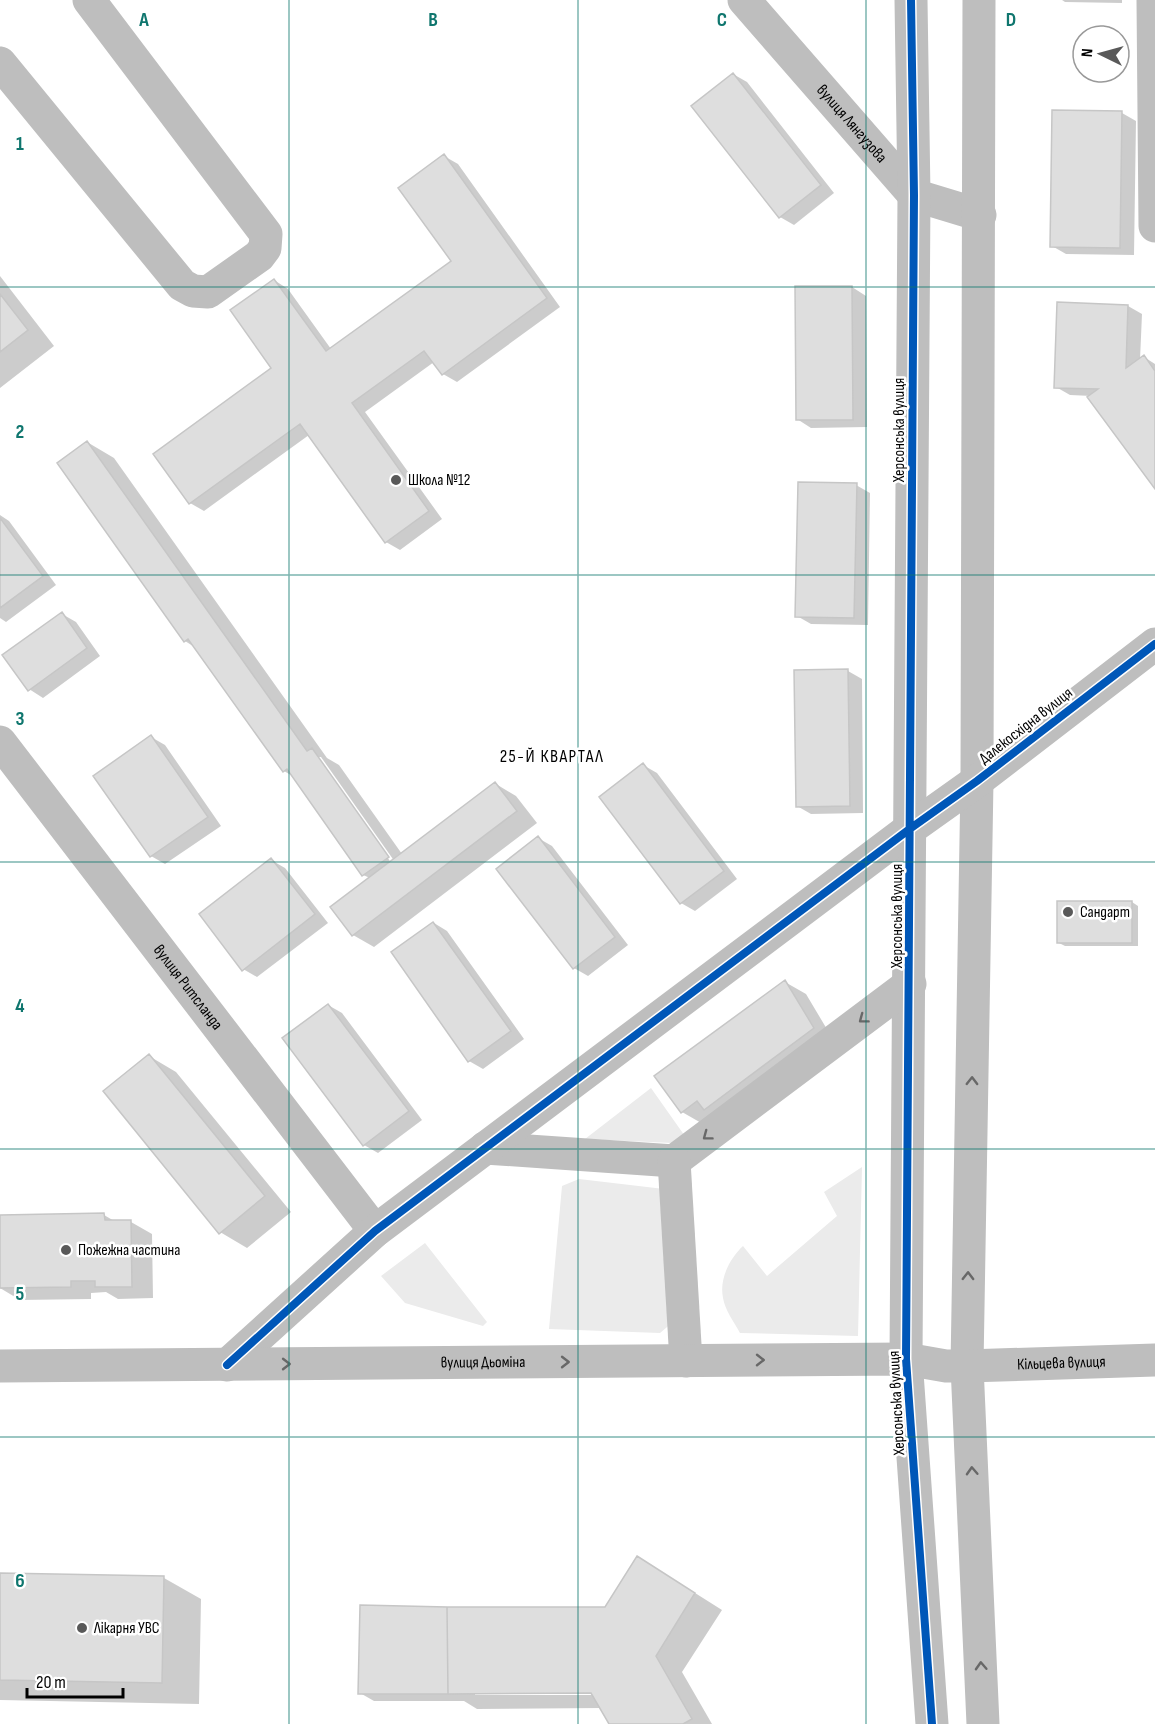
<svg xmlns="http://www.w3.org/2000/svg" width="1155" height="1724" font-family="'Sofia Sans Condensed',sans-serif">
<rect width="100%" height="100%" fill="#fff"/>
<path fill="#ebebeb" d="M651,1088L687,1139L672,1143L585,1139Z
M862,1167L858,1336L740,1333C734,1322 725,1310 723,1298C719,1279 730,1258 743,1246L767,1276L837,1216L824,1192Z
M579,1179L664,1189L673,1322L660,1333L549,1329L562,1186Z
M425,1243L487,1322L483,1326L405,1303L381,1276Z"/>
<path fill="#0003" fill-rule="evenodd" d="M1062,0H1122V3L1065,2Z
M733,74L747,82L834,193L794,225L780,217Z
M1122,113L1136,121L1134,255L1066,254L1052,246Z
M444,156L458,164L560,307L457,382L443,374L434,362L365,412L442,519L400,550L386,542L309,435L204,511L190,503L273,368L274,280L288,289L331,349L453,262Z
M0,276L54,346L0,388Z
M852,287L866,296L867,427L811,428L797,419V288Z
M1128,306L1142,314L1140,360L1144,357L1155,364V486L1092,396L1070,395L1056,387Z
M87,442L114,458L327,758L339,765L402,854L496,784L516,796L537,823L374,947L353,935L370,878L363,875L294,777L284,771L196,648L185,641ZM317,757H321L395,862L392,864Z
M856,485L870,493L868,625L811,624L797,616Z
M0,515L9,521L56,585L6,622L0,618Z
M62,614L76,622L100,656L43,698L29,689Z
M848,671L862,679L863,813L811,814L797,806Z
M151,737L165,745L221,826L165,864L151,856Z
M643,765L657,773L737,879L695,911L681,903L601,797Z
M538,838L552,846L628,945L588,976L574,968L498,869Z
M271,860L285,868L328,923L257,977L243,969Z
M1132,902L1138,906V946H1065L1059,943Z
M434,923L447,931L524,1039L483,1069L469,1061Z
M785,982L806,994L834,1041L703,1124L682,1112Z
M328,1005L342,1013L422,1120L378,1153L364,1145Z
M149,1056L176,1072L291,1212L247,1248L220,1232Z
M104,1215L116,1222H131L152,1234L153,1298L118,1299L106,1292L91,1293V1299L20,1300L0,1288V1216Z
M665,1574L722,1610L682,1672L712,1724H611L602,1708L477,1709L464,1701H374L360,1693L605,1609ZM475,1692H599V1695H475Z
M0,1575L164,1578L201,1599L199,1704L0,1700Z"/>
<path fill="#dedede" stroke="#c6c6c6" stroke-width="1.5" d="M733,73L821,185L779,218L691,106Z
M1052,110L1122,111L1120,248L1050,247Z
M444,154L547,298L442,375L424,351L352,403L429,511L385,543L300,424L189,504L153,454L271,368L230,310L274,279L326,351L451,261L398,188Z
M795,286H852L853,420H796Z
M0,294L28,330L0,352Z
M1057,302L1128,305L1126,368L1144,355L1155,371V489L1087,397L1098,389L1054,388Z
M87,441L307,751L312,748L389,857L362,876L287,769L283,772L188,639L184,642L57,463Z
M798,482L857,483L854,618L795,617Z
M0,518L43,576L0,608Z
M62,612L87,648L28,691L2,655Z
M848,669L850,806L796,807L794,670Z
M151,735L208,817L150,857L93,776Z
M643,763L724,871L680,904L599,797Z
M495,782L517,811L352,936L330,907Z
M538,836L615,937L573,969L496,869Z
M271,858L315,914L242,971L199,914Z
M1057,901H1132V943H1057Z
M433,922L511,1031L468,1062L391,952Z
M785,980L814,1028L704,1110L697,1101L681,1113L654,1076Z
M328,1004L409,1111L363,1146L282,1038Z
M149,1054L265,1196L219,1234L103,1091Z
M104,1213L105,1220H131L132,1287H95V1281H71V1287L0,1288V1215Z
M637,1556L695,1593L656,1656L692,1719L683,1724H609L591,1693L448,1694L447,1607H605Z
M0,1573L164,1576L162,1683L0,1680Z
M360,1605L447,1607L448,1694H358Z"/>
<g fill="none" stroke-linecap="round" stroke-linejoin="round">
<g stroke="#bebebe" stroke-width="33">
<path id="s1" d="M744,0L914,195L980,215"/>
<path d="M911,0L914,195L906,1359L932,1724"/>
<path d="M979,0L977,781L967,1366L983,1724"/>
<path d="M1153,0L1155,226"/>
<path d="M0,63L182,285L193,291L208,292L259,256L265,248L266,234L89,0"/>
<path id="s2" d="M0,742L375,1231"/>
<path d="M485,1148L674,1161L910,984"/>
<path d="M674,1161L686,1361"/>
<path d="M227,1365L375,1231L911,828L977,781L1155,644"/>
<path id="s3" d="M0,1366L906,1359L946,1366H967L1155,1360"/>
</g>
<g stroke="#fff" stroke-width="11">
<path id="cycleway" d="M911,0L914,195L906,1359L932,1724
M227,1365L375,1231L911,828L977,781L1155,644"/>
</g>
<use href="#cycleway" stroke="#0057b8" stroke-width="8"/>
</g>
<defs><path id="oneway-chevron" d="M-2-3.5L2.5 0L-2 3.5" fill="none" stroke-width="1.6" stroke-linecap="round" stroke-linejoin="round" transform="scale(1.5)"/></defs>
<g stroke="#686868">
<use href="#oneway-chevron" transform="translate(863 1019) rotate(143)"/>
<use href="#oneway-chevron" transform="translate(972 1081) rotate(-89)"/>
<use href="#oneway-chevron" transform="translate(707 1136) rotate(143)"/>
<use href="#oneway-chevron" transform="translate(968 1276) rotate(-89)"/>
<use href="#oneway-chevron" transform="translate(760 1360)"/>
<use href="#oneway-chevron" transform="translate(565 1362)"/>
<use href="#oneway-chevron" transform="translate(286 1364)"/>
<use href="#oneway-chevron" transform="translate(972 1471) rotate(-93)"/>
<use href="#oneway-chevron" transform="translate(981 1666) rotate(-93)"/>
</g>
<path fill="none" stroke="#0f766e" stroke-width="1.5" stroke-opacity="0.55" d="M289,0V1724M578,0V1724M866,0V1724M0,287H1155M0,575H1155M0,862H1155M0,1149H1155M0,1437H1155"/>
<g fill="#595959" stroke="#fff" stroke-width="2">
<circle cx="396" cy="480" r="6"/>
<circle cx="1068" cy="912" r="6"/>
<circle cx="66" cy="1250" r="6"/>
<circle cx="82" cy="1628" r="6"/>
</g>
<g text-anchor="middle" dominant-baseline="central" stroke-width="5" stroke-linejoin="round" paint-order="stroke">
<g font-size="16" fill="#000" stroke="#fff">
<text stroke="none"><textPath href="#s1" startOffset="164">вулиця Лянгузова</textPath></text>
<text transform="translate(899 430) rotate(-90)">Херсонська вулиця</text>
<text transform="translate(1026 726) rotate(-38)">Далекосхідна вулиця</text>
<text transform="translate(897 916) rotate(-90)">Херсонська вулиця</text>
<text stroke="none"><textPath href="#s2" startOffset="309">вулиця Ритсланда</textPath></text>
<text stroke="none"><textPath href="#s3" startOffset="483">вулиця Дьоміна</textPath></text>
<text stroke="none"><textPath href="#s3" startOffset="1062">Кільцева вулиця</textPath></text>
<text transform="translate(897 1403) rotate(-93)">Херсонська вулиця</text>
</g>
<g font-size="16" fill="#000" stroke="#fff" text-anchor="start">
<text x="408" y="480">Школа №12</text>
<text x="1080" y="912">Сандарт</text>
<text x="78" y="1250">Пожежна частина</text>
<text x="94" y="1628">Лікарня УВС</text>
</g>
<g font-size="18" letter-spacing="1.5" fill="#000" stroke="#fff">
<text x="552" y="756">25-Й КВАРТАЛ</text>
</g>
</g>
<g font-size="20" text-anchor="middle" font-weight="bold" fill="#0f766e" stroke="#fff" stroke-width="5" stroke-linejoin="round" paint-order="stroke">
<text x="144" y="26">A</text>
<text x="433" y="26">B</text>
<text x="722" y="26">C</text>
<text x="1011" y="26">D</text>
<text x="20" y="150">1</text>
<text x="20" y="438">2</text>
<text x="20" y="725">3</text>
<text x="20" y="1012">4</text>
<text x="20" y="1300">5</text>
<text x="20" y="1587">6</text>
</g>
<g transform="translate(1101 54) rotate(275)"><circle r="28" fill="#ffffff" stroke="#999999" stroke-width="1.5"/>
<path d="M0-4.5L10 22L0 15L-10 22Z" fill="#595959"/>
<text y="-9" font-size="16" font-weight="bold" text-anchor="middle" fill="#000000">N</text>
</g>
<path d="M27 1688v9h96v-9" fill="none" stroke="#000000" stroke-width="3"/>
<text x="36" y="1688" font-size="18" fill="#000000" stroke="#ffffff" stroke-width="4.5" paint-order="stroke">20 m</text>
</svg>
